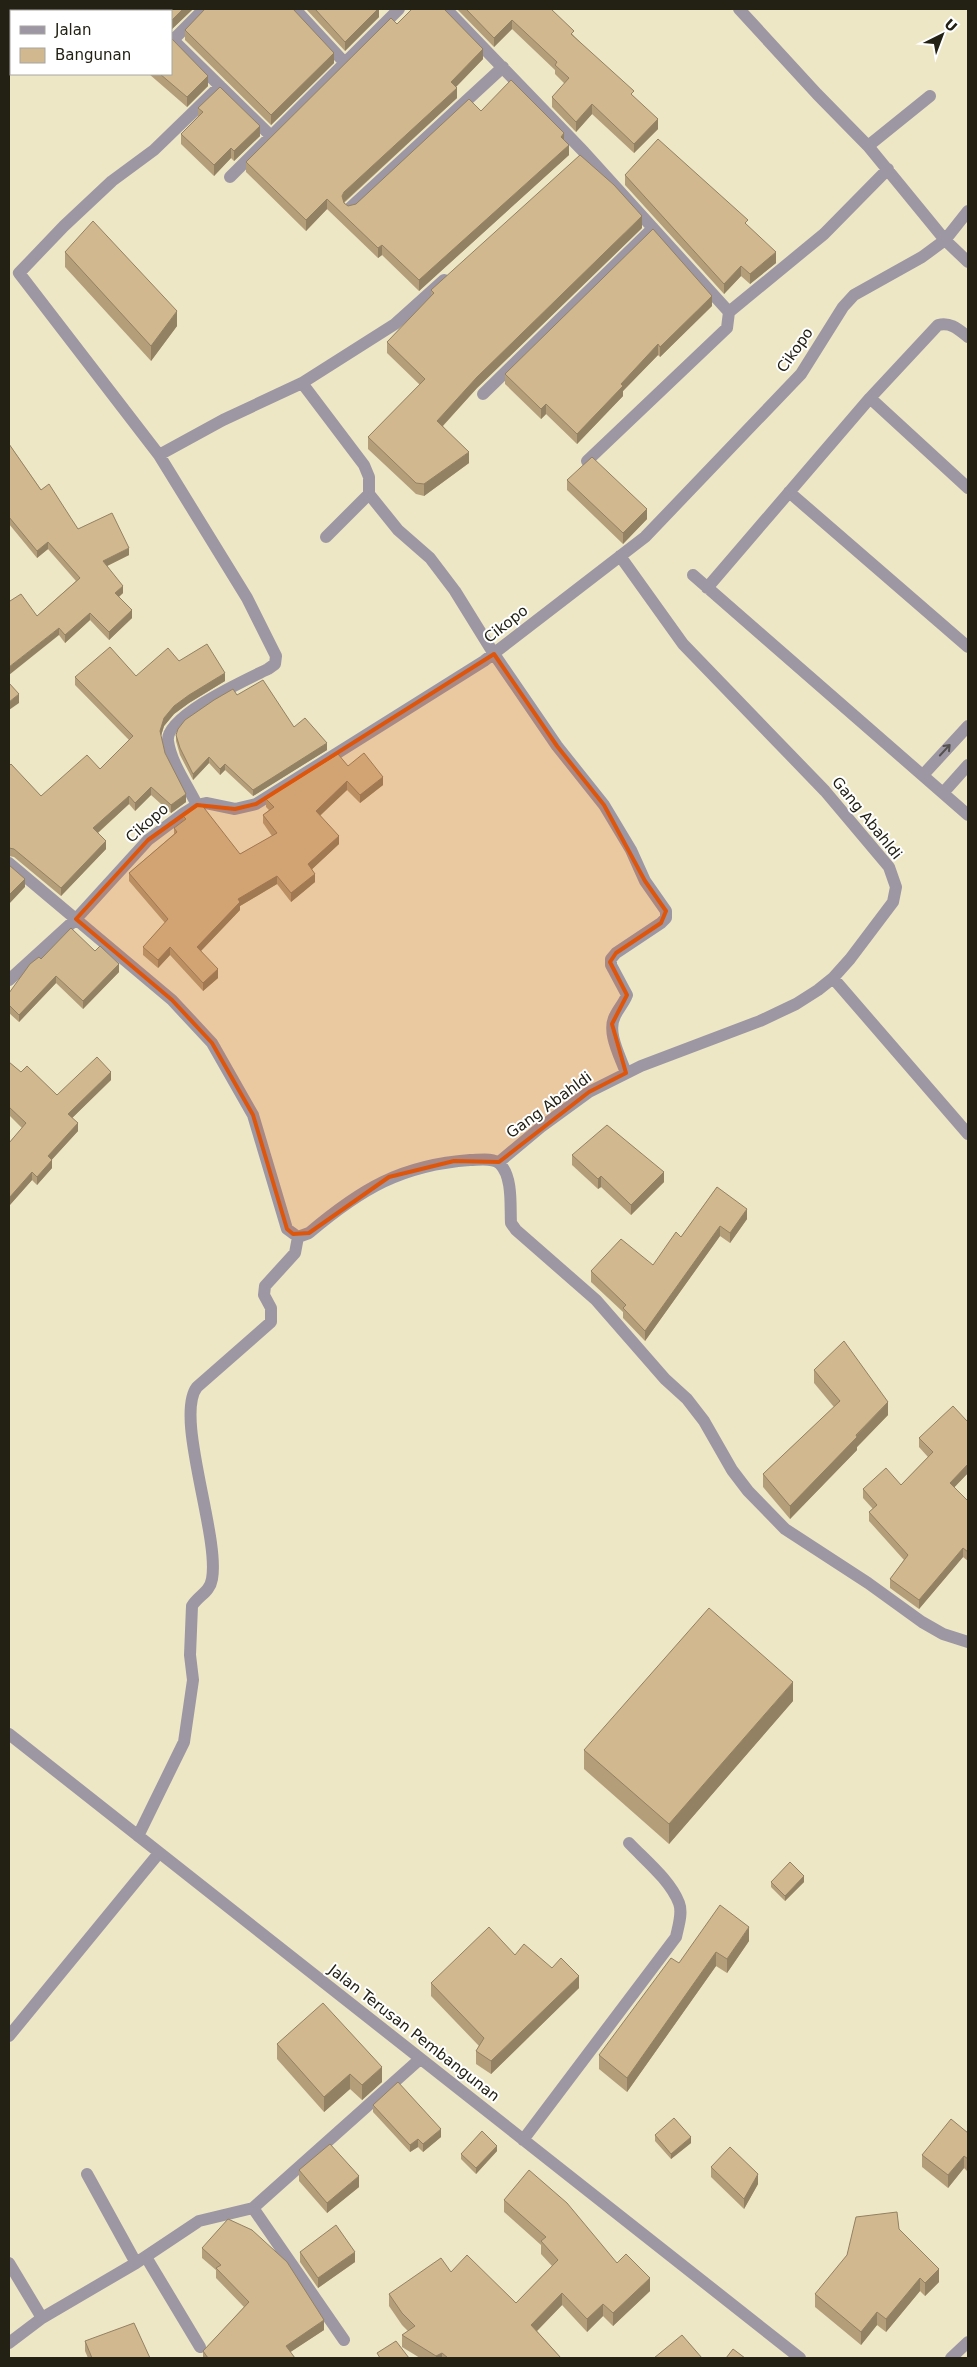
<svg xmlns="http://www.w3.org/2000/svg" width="977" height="2367" font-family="'DejaVu Sans',sans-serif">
<rect width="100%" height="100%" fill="#eee7c6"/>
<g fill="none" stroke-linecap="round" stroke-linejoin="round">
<path stroke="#9d97a4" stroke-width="12" d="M295,9L344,62
M446,9L584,152L729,312L727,328L587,461
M739,9L817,94L868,146L930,96
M171,38L270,135
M173,40L204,9
M868,146L945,240L968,262
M230,177L399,9
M350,208L503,67
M729,312L824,234L888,169
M483,394L653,228
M870,398L968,488
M159,455L223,420L302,383
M789,492L968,647
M369,494L398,530L430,558L455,591L494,654L557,746L604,805L631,850L645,881L666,911V918L661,923L616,953L611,959V965L627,995C624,1003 618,1009 615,1016C606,1032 621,1058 626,1073
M326,537L369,494V477L364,465L302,383L395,324L444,280
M693,575L968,815
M707,588L870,398L938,325C951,322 958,329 968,337
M923,775L968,726
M943,793L968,765
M197,805C188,786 171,763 168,741C165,716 248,679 268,669L275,664L276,656L247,598L159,455L19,273L64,226L112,181L154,150L220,86
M9,863L172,1000L212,1043L253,1115L287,1229L298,1237L309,1233C361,1189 401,1165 470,1160C479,1160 493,1157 500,1164C513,1177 510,1206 511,1223L516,1230L596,1300L665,1379L687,1399L704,1421L732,1470L748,1491L785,1529L868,1583L922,1622L943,1634L968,1642
M833,978L968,1134
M9,980L76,919L148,840L184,813L197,805L206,803L235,809L256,804L484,661L645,537L801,374L843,307L854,295L922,257L945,240L968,211
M499,1162L541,1127L589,1092L641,1066L760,1021L796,1004L818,990L833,978L850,959L893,902L896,887L889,867L825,791L683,644L620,556
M9,1734L800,2358
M138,1836L184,1742L193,1680L190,1655L192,1606C198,1596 210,1592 212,1579C220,1536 174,1416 197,1387L271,1322V1308L264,1295L265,1286L295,1253L298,1237
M9,2036L159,1853
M523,2140L676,1937C678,1927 683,1913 679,1903C670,1880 645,1860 629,1843
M87,2174L136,2263
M253,2208L344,2340
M146,2257L200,2347
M9,2263L42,2318
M9,2343L42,2318L136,2263L199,2221L253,2208L420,2059
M951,2358L968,2342"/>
</g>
<path fill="#b49e7a" d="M55,9H193L171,30V11H58Z
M306,9H379V17L345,51Z
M457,9H551L574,36L634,97L658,129L634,153L592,114L576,132L552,107V97L565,84L555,74V70L512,29L494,47Z
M397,24L483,59L456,87L457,98L344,203L348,206L356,204L481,111L564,140L569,155L419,291L382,255L378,258L327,209L306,231L246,172V162Z
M185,30L334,63L271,125L185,40Z
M149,74H171L208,86L187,107Z
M198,108L260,136L234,161L231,158L214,176L181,144V134L198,116Z
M625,175L748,226L776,263L750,284L741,276L724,294L625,185Z
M642,228L477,388L443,426L469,463L424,496L416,494L368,449V437L420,385L387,353V342L431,296V290Z
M65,252L177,326L151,361L65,267Z
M712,306L660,357L658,355L623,391V396L577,444L546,414L541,419L505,384V374Z
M9,444L41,490L78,529L129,555L107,566L123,593L119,597L132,618L109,640L90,620L65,643L59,635L10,601L37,616L76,581L48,549L37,558L9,524Z
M567,480L647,519L623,544L567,490Z
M179,661L225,681L189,703L174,714L164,726L161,736L165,753L186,802L171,813L151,795L135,811L129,804L98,833L106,849L61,896L14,857L9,856V766L41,796L100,769L129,740L75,685V677L136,676Z
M237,695L294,727L327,750L253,796L225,770L220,775L209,763L193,780L180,755L176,741V735Z
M348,766L383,785L360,803L347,790L320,816L339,844L312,869L315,882L291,902L277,884L240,906V910L201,951L218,978L203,991L170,955L158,968L143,955V947L165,923L129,881V873L174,834V828L183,821V816L240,854L272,836L263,823V815L269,810L266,807V799Z
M95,951L119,972L83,1009L56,983L19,1022L9,1013V993L41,959Z
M9,1062L21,1072L57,1095L111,1080L72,1118L78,1131L52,1159V1168L37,1185L32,1180L9,1206V1143L22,1128L9,1115Z
M572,1155L664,1182L631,1215L601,1187L598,1189L572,1165Z
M717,1187L747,1219L730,1243L720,1236L645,1341L623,1318V1312L591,1282V1271L653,1265L681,1237Z
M814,1370L888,1415L857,1447V1450L790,1519L763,1487V1474L834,1407L814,1383Z
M968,1420V1473L954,1487L968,1501V1561L963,1557L919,1609L890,1588V1579L904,1560L869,1521V1512L873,1509L863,1498V1489L901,1485L928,1457L919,1447V1438Z
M793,1701L669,1844L584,1769V1750Z
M771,1882H804L785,1901L771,1887Z
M749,1941L727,1973L716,1966L627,2092L599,2069V2055L679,1963Z
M515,1955L552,1968L579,1988L491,2074L476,2064V2051L479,2046L431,1996V1983Z
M277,2044L382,2082L362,2100L350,2089L324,2112L277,2059Z
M373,2105L441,2137L423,2152L418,2147L410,2152L373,2112Z
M968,2133V2172L964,2168L948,2188L922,2167V2155Z
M655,2135L691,2143L671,2159L655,2141Z
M497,2151L476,2174L461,2159V2154Z
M711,2167L758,2184L744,2209L711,2177Z
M299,2170L359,2187L327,2213L299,2181Z
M504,2200L617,2263L650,2291L613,2326L603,2316L587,2332L562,2305L537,2331L561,2358H420L402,2347V2335L408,2331L402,2325L389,2306V2294L451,2272L516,2303L552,2266L541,2254V2245L504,2212Z
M899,2229L939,2282L925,2296L920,2291L886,2332L877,2325L861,2345L815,2307V2294Z
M202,2248L324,2330L290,2352L295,2358H203V2351L244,2307L216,2278V2270L202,2258Z
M300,2252L355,2262L318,2288L300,2262Z
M85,2341L150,2358H88L85,2351Z"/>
<path fill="#928163" d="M183,9H193L171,30V21Z
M378,9H379V17L345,51V42Z
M512,20V29L494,47V38Z
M483,49V59L451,92V82Z
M334,53V63L271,125V115Z
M208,76V86L187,107V97Z
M457,88V98L344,202L342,206V196L344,192Z
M592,104V114L576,132V122Z
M658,119V129L634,153V144Z
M260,126V136L234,161V151Z
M564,133V143L561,137Z
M569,145V155L419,291V280Z
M231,148V158L214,176V165Z
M327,199V209L306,231V220Z
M642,216V228L477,388L437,432V421L477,377Z
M382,245V255L378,258V248Z
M776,252V263L750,284V274Z
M741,266V276L724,294V284Z
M712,296V306L660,357V347Z
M177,311V326L151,361V346Z
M658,344V355L623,391V396L577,444V434L621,384Z
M546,404V414L541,419V409Z
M469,452V463L424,496V484Z
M647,509V519L623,544V533Z
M48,542V549L37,558V551Z
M129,548V555L103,568V561Z
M123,586V593L115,600V593Z
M132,610V618L109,640V632Z
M90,613V620L65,643V635Z
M59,628V635L9,675V667Z
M225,673V681L189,703L174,714L164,726L160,739V731L164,718L174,706L189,695Z
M19,694V703L9,710V702Z
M327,743V750L253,796V790Z
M209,757V763L193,780V774Z
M225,764V770L220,775V769Z
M383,777V785L360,803V795Z
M347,781V790L316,819V811Z
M151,787V795L135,811V803Z
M186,794V802L171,813V805Z
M129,796V804L93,837V828Z
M339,836V844L308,873V864Z
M106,841V849L61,896V888Z
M315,874V882L291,902V893Z
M277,876V884L240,906V910L197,955V947L238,899Z
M25,879V887L9,904V895Z
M170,947V955L158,968V960Z
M119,964V972L83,1009V1001Z
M218,969V978L203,991V983Z
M56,976V983L19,1022V1015Z
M111,1072V1080L68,1122V1114Z
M78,1123V1131L48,1164V1156Z
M52,1160V1168L37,1185V1177Z
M32,1172V1180L9,1206V1198Z
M664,1172V1182L631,1215V1205Z
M601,1176V1187L598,1189V1179Z
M747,1209V1219L730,1243V1233Z
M720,1226V1236L645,1341V1331Z
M888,1402V1415L857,1447V1450L790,1519V1506Z
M968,1464V1473L950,1492V1483Z
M963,1548V1557L919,1609V1600Z
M793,1682V1701L669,1844V1824Z
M804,1876V1882L785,1901V1896Z
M749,1927V1941L727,1973V1959Z
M716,1952V1966L627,2092V2078Z
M579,1976V1988L491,2074V2061Z
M382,2067V2082L362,2100V2085Z
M350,2074V2089L324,2112V2097Z
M441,2129V2137L423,2152V2144Z
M691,2137V2143L671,2159V2154Z
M418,2139V2147L410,2152V2145Z
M497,2146V2151L476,2174V2168Z
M964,2156V2168L948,2188V2175Z
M758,2174V2184L744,2209V2199Z
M359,2176V2187L327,2213V2203Z
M355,2252V2262L318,2288V2278Z
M939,2269V2282L925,2296V2283Z
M650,2278V2291L613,2326V2313Z
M920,2278V2291L886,2332V2319Z
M562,2293V2305L531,2337V2325Z
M603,2304V2316L587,2332V2319Z
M877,2312V2325L861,2345V2332Z
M324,2320V2330L286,2355V2346Z
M442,2353V2358H436V2356Z"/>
<path fill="#d1b88e" stroke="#928163" d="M65,9H183L171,21V11H102L101,10L100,11H68Z
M205,9H293L334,53L271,115L185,30Z
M315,9H378L345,42Z
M412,9H444L483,49L451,82L457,88L344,192L342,196L344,203L348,206L356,204L469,99L481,111L511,80L564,133L561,137L569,145L419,280L382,245L378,248L327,199L306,220L246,162L391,18L397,24Z
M466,9H551L574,31L571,34L634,91L631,94L658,119L634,144L592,104L576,122L552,97L569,78L555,65L557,62L512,20L494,38Z
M171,38L208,76L187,97L160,74H171Z
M220,87L260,126L234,151L231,148L214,165L181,134L203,112L198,108Z
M658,139L748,220L745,223L776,252L750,274L741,266L724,284L625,175Z
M580,155L614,185L642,216L477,377L437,421L469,452L424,484L416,483L368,437L425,379L387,342L434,293L431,290Z
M93,221L177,311L151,346L65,252Z
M653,229L712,296L660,347L658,344L621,384L623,386L577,434L546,404L541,409L505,374Z
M9,444L41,490L49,484L78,529L112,513L129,548L103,561L123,586L115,593L132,610L109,632L90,613L65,635L59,628L9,667V599L10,601L21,594L37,616L80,578L48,542L37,551L9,517Z
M592,457L647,509L623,533L567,480Z
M207,644L225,673L189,695L174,706L164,718L160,731L165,753L186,794L171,805L151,787L135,803L129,796L93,828L106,841L61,888L14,849L9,848V766L11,764L41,796L87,755L100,769L133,736L75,677L110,647L136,676L168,648L179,661Z
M263,680L294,727L305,718L327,743L253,790L225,764L220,769L209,757L193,774L180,748L176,735L178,729L185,720L214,700L233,689L237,695Z
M9,683L19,694L9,702Z
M364,753L383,777L360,795L347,781L316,811L339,836L308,864L315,874L291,893L277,876L238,899L240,902L197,947L218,969L203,983L170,947L158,960L143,947L168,919L129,873L177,832L174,828L186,819L183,816L201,804L240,854L277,833L263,815L274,807L266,799L338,754L348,766Z
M9,865L25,879L9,895Z
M71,928L95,951L100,946L119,964L83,1001L56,976L19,1015L9,1005V993L30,964L39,957L41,959Z
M97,1057L111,1072L68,1114L78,1123L48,1156L52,1160L37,1177L32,1172L9,1198V1143L26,1123L9,1107V1062L21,1072L27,1066L57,1095Z
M607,1125L664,1172L631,1205L601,1176L598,1179L572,1155Z
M717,1187L747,1209L730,1233L720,1226L645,1331L623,1308L626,1305L591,1271L621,1239L653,1265L676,1232L681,1237Z
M844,1341L888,1402L856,1435L857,1437L790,1506L763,1474L840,1401L814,1370Z
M953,1406L967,1421L968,1420V1464L950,1483L968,1501V1552L963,1548L919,1600L890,1579L908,1555L869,1512L877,1505L863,1489L886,1468L901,1485L933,1452L919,1438Z
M709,1608L793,1682L669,1824L584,1750Z
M790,1862L804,1876L785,1896L771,1882Z
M720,1905L749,1927L727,1959L716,1952L627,2078L599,2055L671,1958L679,1963Z
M489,1927L515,1955L524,1944L552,1968L561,1958L579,1976L491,2061L476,2051L484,2038L431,1983Z
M323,2003L382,2067L362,2085L350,2074L324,2097L277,2044Z
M398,2082L441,2129L423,2144L418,2139L410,2145L373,2105Z
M674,2118L691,2137L671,2154L655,2135Z
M951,2119L968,2133V2159L964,2156L948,2175L922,2155Z
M482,2131L497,2146L476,2168L461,2154Z
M330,2144L359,2176L327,2203L299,2170Z
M730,2147L758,2174L744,2199L711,2167Z
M529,2170L567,2203L617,2263L626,2254L650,2278L613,2313L603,2304L587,2319L562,2293L531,2325L561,2358H448L442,2353L436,2356L402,2335L415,2326L402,2313L389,2294L441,2258L451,2272L467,2255L516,2303L558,2260L541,2241L546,2237L504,2200Z
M897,2212L899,2229L939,2269L925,2283L920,2278L886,2319L877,2312L861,2332L815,2294L847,2255L856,2217Z
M228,2219L252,2230L287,2262L324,2320L286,2346L295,2358H208L203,2351L249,2302L216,2268L221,2265L202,2248Z
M336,2225L355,2252L318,2278L300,2252Z
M134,2323L150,2358H92L85,2341Z
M682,2335L702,2358H654Z
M396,2341L409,2358H380L377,2353Z
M733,2349L745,2358H726Z"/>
<defs><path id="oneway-shaft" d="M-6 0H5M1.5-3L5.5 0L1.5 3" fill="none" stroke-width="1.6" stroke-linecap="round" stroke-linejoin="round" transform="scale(1.25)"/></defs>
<use stroke="#54504e" href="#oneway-shaft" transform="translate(945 750) rotate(-47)"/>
<path fill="#de560c" fill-opacity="0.2" stroke="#de560c" stroke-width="4" stroke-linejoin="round" d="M494,654L557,746L604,805L645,881L666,911L661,923L616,953L610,962L627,995L612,1024L626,1073L589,1092L499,1162L454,1161L389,1177L309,1233L293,1234L287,1229L253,1115L212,1043L172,1000L76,919L148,840L197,805L235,809L256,804Z"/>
<g text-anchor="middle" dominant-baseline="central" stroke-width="4" stroke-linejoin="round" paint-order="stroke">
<g font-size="15" fill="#232114" stroke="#fff">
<text transform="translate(795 350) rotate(-55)">Cikopo</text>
<text transform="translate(506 624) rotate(-38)">Cikopo</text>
<text transform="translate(867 818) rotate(51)">Gang Abahldi</text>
<text transform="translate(147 823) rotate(-41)">Cikopo</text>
<text transform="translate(549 1105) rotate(-36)">Gang Abahldi</text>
<text transform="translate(414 2033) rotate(38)">Jalan Terusan Pembangunan</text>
</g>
</g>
<rect width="977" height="2367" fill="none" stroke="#232114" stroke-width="20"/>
<rect x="10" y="10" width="162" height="65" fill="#ffffff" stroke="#a7a6a1"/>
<rect x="20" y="26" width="25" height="8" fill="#9d97a4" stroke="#a7a6a1"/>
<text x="55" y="35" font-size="15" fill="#232114">Jalan</text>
<rect x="20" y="48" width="25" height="15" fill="#d1b88e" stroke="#a7a6a1"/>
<text x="55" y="60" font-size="15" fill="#232114">Bangunan</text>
<g transform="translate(942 35) rotate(42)" stroke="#ffffff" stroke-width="4" paint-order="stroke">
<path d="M0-4L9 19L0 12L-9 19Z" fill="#232114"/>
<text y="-8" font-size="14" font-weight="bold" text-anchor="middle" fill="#232114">U</text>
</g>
</svg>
